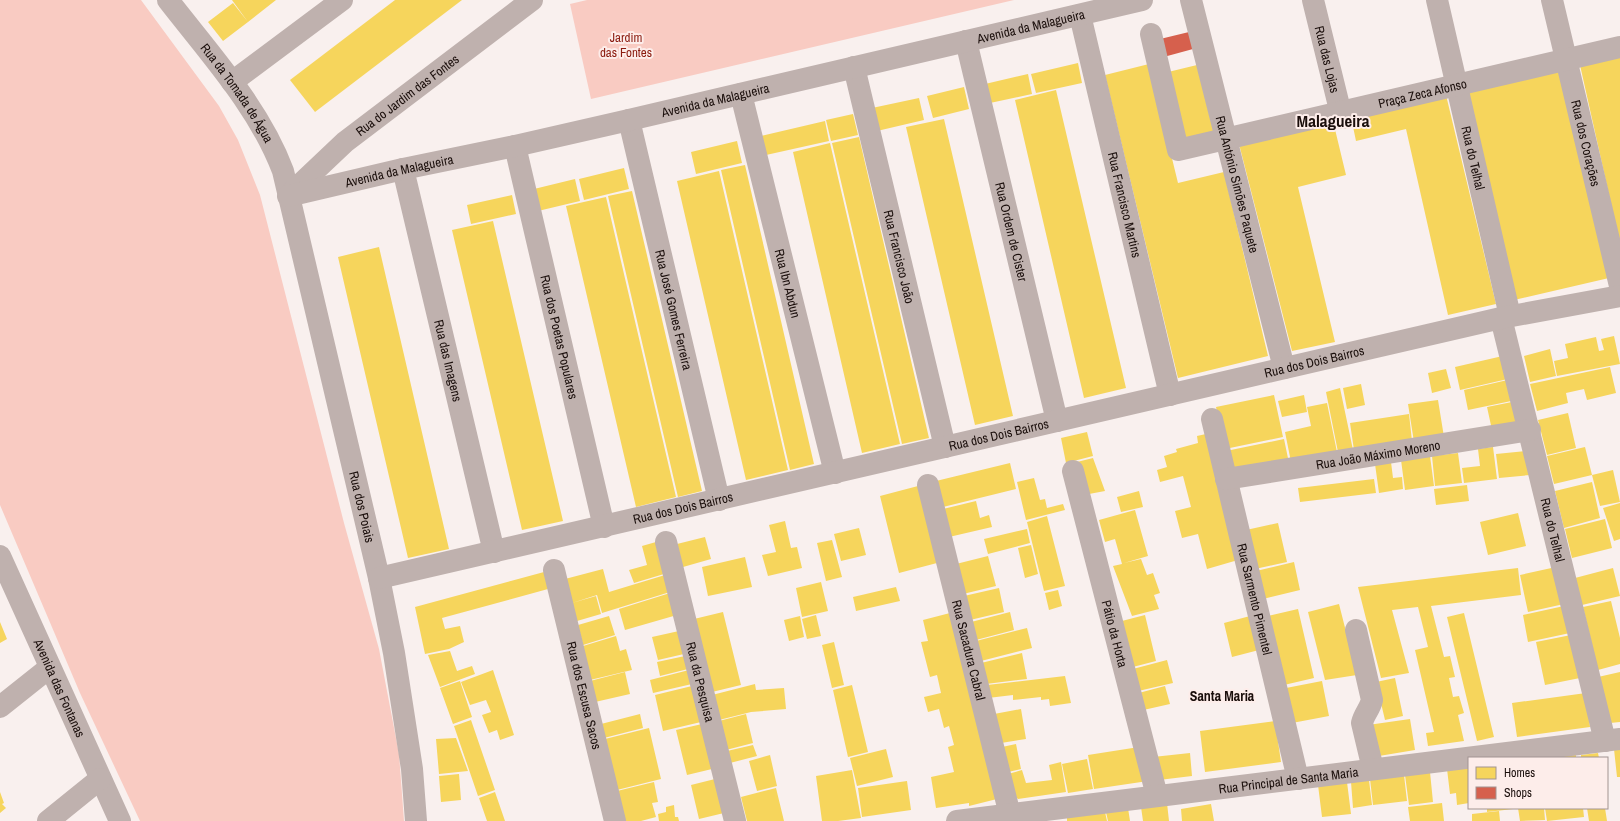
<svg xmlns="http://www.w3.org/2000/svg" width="1620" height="821" font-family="'Archivo Narrow',sans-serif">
<rect width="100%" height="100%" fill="#f9f0ee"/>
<path fill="#f9cbc2" d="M0,0H141L219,106L238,140L260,195L344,523L379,649L399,754L404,821H140L80,693L0,505Z
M587,0H1014L591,99L570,4Z"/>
<path fill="#f6d55c" d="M232,0H276L248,22Z
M395,0H462L315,112L290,80Z
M233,3L248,22L223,41L208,22Z
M1620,55V244L1580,65Z
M1078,63L1082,83L1036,93L1031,74Z
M1149,64L1178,183L1224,172L1268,356L1178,378L1105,75Z
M1197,65L1215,138L1181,147L1164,73Z
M1560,69L1609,278L1514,300L1467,91Z
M1028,74L1032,94L990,103L985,84Z
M964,87L969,109L933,118L927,96Z
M1056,90L1126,388L1084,398L1015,100Z
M1446,95L1496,304L1448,315L1406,129L1356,141L1351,117Z
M919,98L924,120L877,131L872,108Z
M853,114L858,135L831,141L826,120Z
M944,119L1013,416L975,425L906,127Z
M825,121L829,141L766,155L761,136Z
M1333,121L1346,175L1298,187L1335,342L1292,351L1239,144Z
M859,137L929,438L902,444L832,143Z
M737,141L742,163L696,174L691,152Z
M830,143L900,444L862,453L793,152Z
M745,165L814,464L790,470L721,170Z
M624,168L629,189L584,200L579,179Z
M719,171L788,470L746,480L677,181Z
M575,179L580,201L538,211L534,189Z
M632,191L702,491L678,497L608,196Z
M512,195L516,214L471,224L467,205Z
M606,197L676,497L636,507L566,206Z
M493,221L563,521L522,530L452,230Z
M379,247L449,549L408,558L338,257Z
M1614,336L1620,364L1557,376L1554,361L1568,358L1565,344L1596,337L1599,351L1604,350L1601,339Z
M1550,349L1556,376L1530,382L1524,356Z
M1507,355L1512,378L1460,390L1455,367Z
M1610,367L1616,393L1587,400L1584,389L1566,393L1568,403L1537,411L1530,384Z
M1446,369L1451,388L1432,393L1428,373Z
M1512,379L1516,400L1468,410L1464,390Z
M1361,384L1365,405L1347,409L1343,388Z
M1340,388L1353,450L1338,452L1326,392Z
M1274,395L1283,437L1225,449L1216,407Z
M1304,395L1307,412L1282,417L1278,401Z
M1438,400L1444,437L1414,442L1408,404Z
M1517,401L1522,424L1492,430L1487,407Z
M1327,403L1337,452L1291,462L1285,432L1311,426L1307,407Z
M1568,413L1576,448L1547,455L1538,420Z
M1409,414L1412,441L1354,450L1350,423Z
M1087,432L1093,456L1066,463L1061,438Z
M1206,434L1238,560L1207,569L1198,534L1182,538L1175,511L1191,507L1183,476L1160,482L1157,470L1167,467L1164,456L1177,452L1176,449L1198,443L1197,436Z
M1284,439L1289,463L1231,475L1226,451Z
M1493,447L1497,479L1464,483L1462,468L1480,466L1478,449Z
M1585,447L1592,475L1554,484L1547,456Z
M1527,451L1530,475L1499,478L1496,454Z
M1458,453L1462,483L1435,486L1432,456Z
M1430,456L1434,486L1405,490L1401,460Z
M1093,458L1105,491L1089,494L1077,462Z
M1391,462L1393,478L1402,477L1403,489L1379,493L1375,464Z
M1010,463L1016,489L943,507L936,481Z
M1613,470L1620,502L1600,506L1592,475Z
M1034,478L1040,500L1045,499L1047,508L1063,504L1065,510L1026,520L1017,482Z
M1374,479L1376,493L1300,502L1298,488Z
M1592,482L1600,518L1564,528L1555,491Z
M1467,485L1469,501L1436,505L1434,489Z
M918,486L937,563L899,573L880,496Z
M1139,491L1143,507L1121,512L1117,497Z
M976,501L980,518L989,515L992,527L949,537L943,509Z
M1620,503V539L1614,541L1603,508Z
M1135,510L1148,556L1124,563L1141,559L1147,575L1153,573L1160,593L1154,595L1159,609L1132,616L1113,566L1122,564L1115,539L1105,542L1099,520Z
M1518,513L1526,546L1488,555L1480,522Z
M1047,516L1065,586L1044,591L1027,522Z
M1605,519L1612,548L1572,558L1565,529Z
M785,521L791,548L797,547L802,568L768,576L762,555L776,552L769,525Z
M1278,523L1287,562L1255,569L1246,530Z
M859,528L866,555L841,561L834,534Z
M1027,529L1030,543L988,554L984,539Z
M705,537L711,559L683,567L677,544Z
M832,540L842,577L826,581L817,543Z
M656,542L664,574L634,583L629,570L647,565L642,546Z
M1031,545L1038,574L1025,578L1018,548Z
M988,556L996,586L963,594L956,564Z
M745,557L752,587L708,596L702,567Z
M1294,562L1300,590L1263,599L1256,571Z
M1556,567L1564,604L1528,612L1520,575Z
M1518,568L1521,595L1431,606L1444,657L1450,656L1455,677L1449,678L1453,697L1459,696L1464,713L1458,715L1464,741L1428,746L1426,733L1434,732L1415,650L1428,647L1418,607L1392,610L1409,673L1381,678L1358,587Z
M1613,568L1620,596L1582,605L1575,578Z
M603,569L609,592L665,575L670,592L602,613L597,595L572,603L565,579Z
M544,572L548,589L442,618L445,629L460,626L464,642L449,649L425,654L415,607Z
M821,582L828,611L802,617L796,588Z
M896,587L900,601L856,611L853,597Z
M999,588L1004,612L970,620L964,596Z
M1058,590L1062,606L1049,610L1045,593Z
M670,593L677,615L625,630L619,609Z
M596,596L601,614L577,621L572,603Z
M1611,601L1620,638V664L1598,670L1583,607Z
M1339,604L1357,675L1325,680L1308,612Z
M1564,606L1570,633L1528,642L1523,615Z
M1298,609L1314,678L1284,685L1268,616Z
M723,612L741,685L712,692L694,619Z
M1010,612L1014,630L976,640L971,622Z
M950,613L997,799L969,806V803L936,808L931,777L954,772L948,747L954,745L949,726L944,728L939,709L928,712L924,697L941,693L937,675L930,677L921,642L928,641L923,620Z
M1464,613L1494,737L1477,741L1447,617Z
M816,615L821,636L807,639L802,619Z
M1145,615L1156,661L1129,668L1118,622Z
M609,616L615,635L583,645L578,625Z
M800,616L804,637L789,641L784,620Z
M1250,616L1259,650L1232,657L1224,623Z
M0,622L7,639L0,643Z
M1027,628L1032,648L981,661L976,641Z
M679,631L684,654L658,660L652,637Z
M1571,635L1580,678L1545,685L1536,642Z
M616,636L620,651L626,649L632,670L590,680L583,646Z
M834,642L844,685L832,688L822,645Z
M450,651L457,671L472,666L475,674L440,687L428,655Z
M1022,653L1027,679L986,684L981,663Z
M685,656L688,669L660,676L657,662Z
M1167,660L1173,683L1134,692L1129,670Z
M493,670L514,735L500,740L497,730L489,733L482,715L491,712L486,700L470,705L461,682Z
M689,670L692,684L653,693L650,680Z
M625,672L630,694L595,702L590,681Z
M1620,672V722L1610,723L1598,677Z
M1065,676L1071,703L1050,706L1049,699L1041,700V697L1013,700V695L988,698L987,685Z
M1395,678L1403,716L1385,720L1376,682Z
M460,681L472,717L453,724L440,688Z
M1322,681L1329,716L1292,723L1286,688Z
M755,684L756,690L784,688L786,709L751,712L719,720L712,695Z
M852,685L868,752L848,757L833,690Z
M692,686L701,722L663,731L655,695Z
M1165,686L1170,704L1139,711L1135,694Z
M1586,693L1590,727L1517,737L1512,703Z
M1021,709L1026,739L1001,743L994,714Z
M640,714L643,728L604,738L601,724Z
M746,714L753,743L726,750L719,721Z
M1410,719L1415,750L1373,757L1368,725Z
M471,720L495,790L478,796L454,726Z
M1275,721L1281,762L1205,772L1200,731Z
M702,724L712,769L687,775L676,730Z
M649,728L661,779L617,790L605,739Z
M456,738L468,771L439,774L436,739Z
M1016,744L1021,769L1008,772L1002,747Z
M753,745L757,756L730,763L727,751Z
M1139,747L1148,781L1094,789L1088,755Z
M1620,748V777H1617L1614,749Z
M886,749L893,777L857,786L850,758Z
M1190,753L1192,776L1159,780L1153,757Z
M1576,753V758H1540Z
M1598,753L1599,758H1581V755Z
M770,755L777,786L757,791L749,761Z
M1087,759L1093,789L1068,793L1062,764Z
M1061,762L1066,792L1018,799L1013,794L1008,774L1022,770L1026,783L1052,780L1049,765Z
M1469,766V803L1457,805L1456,793L1450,794L1447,769Z
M852,770L861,818L838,821H822L816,776Z
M1430,772L1433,802L1409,805L1405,775Z
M459,774L461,800L441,802L439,776Z
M1404,775L1407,801L1373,805L1370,779Z
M715,779L724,813L699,819L691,785Z
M1369,780L1372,805L1353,808L1351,782Z
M907,781L911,810L862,817L858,788Z
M654,782L658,802L652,803L656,817L641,821H624L617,791Z
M1347,782L1351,814L1322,817L1318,785Z
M776,788L784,821H747L741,797Z
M0,792L4,803L2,804L6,808L0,813Z
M495,792L505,821H487L479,798Z
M1167,803L1169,821H1143L1141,807Z
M1442,803L1444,821H1410L1408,807Z
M1211,804L1214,821H1182L1181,809Z
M674,805L675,817H678L679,821H659L658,814L666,812V807Z
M1128,808L1130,821H1108L1106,812Z
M1487,808H1513V809L1487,812Z
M1518,808H1544L1545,820L1520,821Z
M1545,808H1583L1584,817L1547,821Z
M1587,808H1605L1607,821H1589Z
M1499,811L1500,821H1472V814Z
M1105,812L1107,821H1067V817Z"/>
<path fill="#d6604d" d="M1189,32L1193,49L1160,58L1156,40Z"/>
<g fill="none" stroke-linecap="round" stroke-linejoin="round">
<g stroke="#bfb1ae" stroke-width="22">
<path id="s1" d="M168,0C209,53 259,107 283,171L379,578L394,653L412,769L416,821"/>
<path id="s2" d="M1191,0L1284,368"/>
<path id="s3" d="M1313,0L1342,118"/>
<path id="s4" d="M1437,0L1510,316"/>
<path id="s5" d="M1552,0L1620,286"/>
<path id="s6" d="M1080,15L1170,395"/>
<path id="s7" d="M1151,34L1178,150L1620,47"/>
<path id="s8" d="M966,41L1057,421"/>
<path id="s9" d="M854,67L945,447"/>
<path d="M232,82L342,0"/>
<path id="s10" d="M741,94L835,473"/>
<path id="s11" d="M629,120L719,500"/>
<path id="s12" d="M515,146L604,527"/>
<path id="s13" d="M403,169L494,552"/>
<path id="s14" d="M289,195L345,142L532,0"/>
<path id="s15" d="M288,196L403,169L515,146L629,120L1142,0"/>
<path id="s16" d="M1501,318L1605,741"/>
<path id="s17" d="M1212,419L1298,779"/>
<path id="s18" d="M1073,471L1157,796"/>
<path id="s19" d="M1226,479L1530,430"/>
<path id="s20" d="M928,485L1010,815"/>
<path id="s21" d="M666,542L735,821"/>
<path id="s22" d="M0,556L120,821"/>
<path id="s23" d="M554,570L615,821"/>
<path id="s24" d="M379,578L1501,318L1620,296"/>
<path d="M1356,630L1372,700C1370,709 1364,714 1362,723L1373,769"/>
<path d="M0,707L49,668"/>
<path d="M48,821L100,779"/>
<path id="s25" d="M957,821L1620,739"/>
</g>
</g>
<g text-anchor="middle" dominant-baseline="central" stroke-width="4" stroke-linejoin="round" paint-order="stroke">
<g font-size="13" fill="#1a0e0b" stroke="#fdedea">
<text stroke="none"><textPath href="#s15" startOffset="762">Avenida da Malagueira</textPath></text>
<text stroke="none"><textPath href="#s3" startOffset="61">Rua das Lojas</textPath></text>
<text stroke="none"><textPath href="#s7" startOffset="370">Praça Zeca Afonso</textPath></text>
<text stroke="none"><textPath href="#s1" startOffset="116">Rua da Tomada de Água</textPath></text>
<text stroke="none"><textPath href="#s14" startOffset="155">Rua do Jardim das Fontes</textPath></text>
<text stroke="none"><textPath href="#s15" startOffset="438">Avenida da Malagueira</textPath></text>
<text stroke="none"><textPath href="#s5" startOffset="147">Rua dos Corações</textPath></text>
<text stroke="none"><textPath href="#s4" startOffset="162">Rua do Telhal</textPath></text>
<text stroke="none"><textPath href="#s15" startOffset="114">Avenida da Malagueira</textPath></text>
<text stroke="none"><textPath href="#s2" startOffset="190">Rua António Simões Paquete</textPath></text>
<text stroke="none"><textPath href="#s6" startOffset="195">Rua Francisco Martins</textPath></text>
<text stroke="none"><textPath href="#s8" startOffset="196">Rua Ordem de Cister</textPath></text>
<text stroke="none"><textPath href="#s9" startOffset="195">Rua Francisco João</textPath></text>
<text stroke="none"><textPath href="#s10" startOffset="195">Rua Ibn Abdun</textPath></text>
<text stroke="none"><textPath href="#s11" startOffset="195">Rua José Gomes Ferreira</textPath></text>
<text stroke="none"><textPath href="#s12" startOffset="196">Rua dos Poetas Populares</textPath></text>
<text stroke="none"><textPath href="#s13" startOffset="197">Rua das Imagens</textPath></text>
<text stroke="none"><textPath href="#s24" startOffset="960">Rua dos Dois Bairros</textPath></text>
<text stroke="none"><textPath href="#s24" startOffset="636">Rua dos Dois Bairros</textPath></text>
<text stroke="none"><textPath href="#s19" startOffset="154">Rua João Máximo Moreno</textPath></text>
<text stroke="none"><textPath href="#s1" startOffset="552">Rua dos Poiais</textPath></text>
<text stroke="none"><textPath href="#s24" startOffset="312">Rua dos Dois Bairros</textPath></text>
<text stroke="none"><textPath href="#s16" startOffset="218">Rua do Telhal</textPath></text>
<text stroke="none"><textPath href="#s17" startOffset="185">Rua Sarmento Pimentel</textPath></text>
<text stroke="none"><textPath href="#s18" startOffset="168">Pátio da Horta</textPath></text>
<text stroke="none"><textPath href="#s20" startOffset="170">Rua Sacadura Cabral</textPath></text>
<text stroke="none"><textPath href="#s21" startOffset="144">Rua da Pesquisa</textPath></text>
<text stroke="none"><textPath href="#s22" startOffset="145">Avenida das Fontanas</textPath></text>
<text stroke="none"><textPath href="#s23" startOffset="129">Rua dos Escusa Sacos</textPath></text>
<text stroke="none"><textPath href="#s25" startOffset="334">Rua Principal de Santa Maria</textPath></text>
</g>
<g font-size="13" fill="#8b1b0f" stroke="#fdedea">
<text x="626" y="37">Jardim<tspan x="626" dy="15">das Fontes</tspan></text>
</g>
<g font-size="14" font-weight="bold" fill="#1a0e0b" stroke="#fdedea">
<text x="1222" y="696">Santa Maria</text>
</g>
<g font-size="17" font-weight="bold" fill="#1a0e0b" stroke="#fdedea">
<text x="1333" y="120">Malagueira</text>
</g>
</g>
<rect x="1468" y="757" width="140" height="52" fill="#fdedea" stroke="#a29491"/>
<rect x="1476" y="767" width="20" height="12" fill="#f6d55c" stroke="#a29491"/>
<text x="1504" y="777" font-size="12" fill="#1a0e0b">Homes</text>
<rect x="1476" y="787" width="20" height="12" fill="#d6604d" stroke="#a29491"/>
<text x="1504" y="797" font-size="12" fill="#1a0e0b">Shops</text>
</svg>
